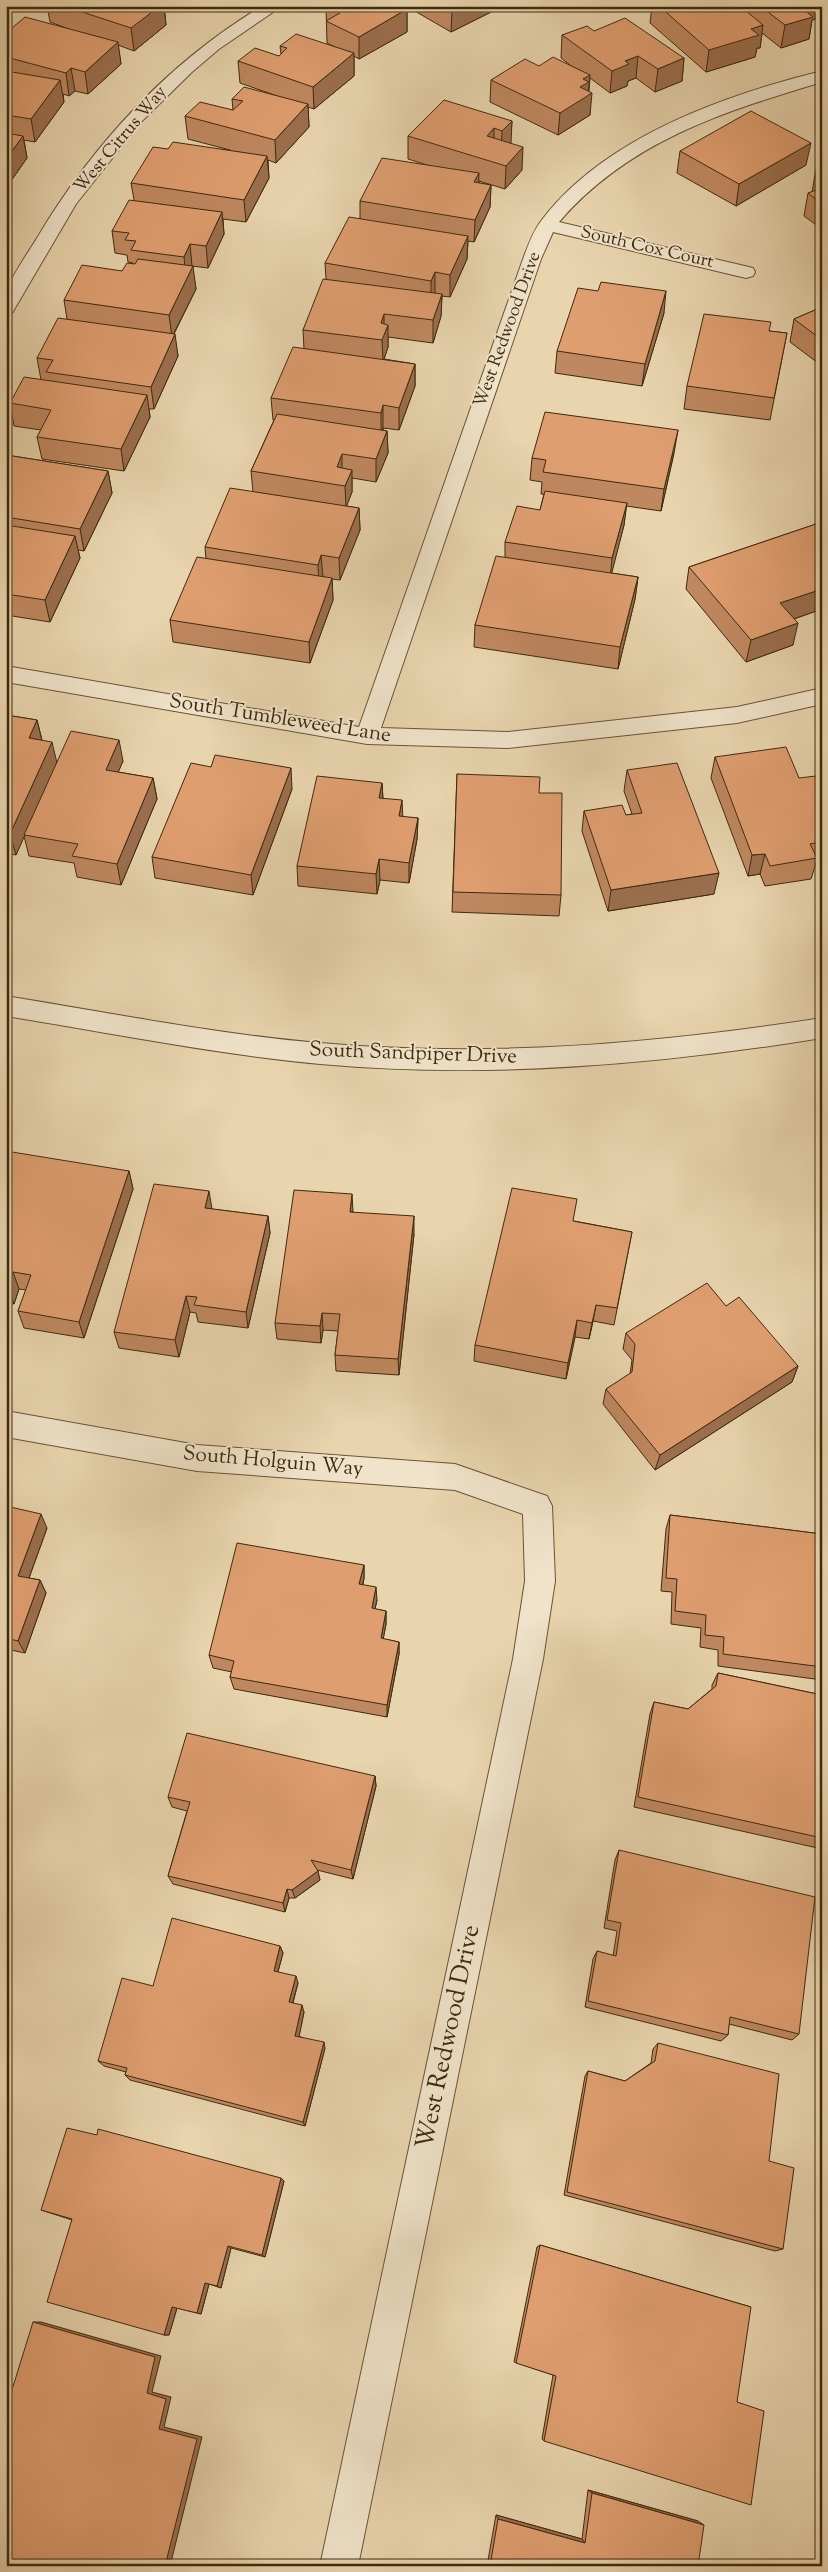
<svg xmlns="http://www.w3.org/2000/svg" width="828" height="2572" font-family="'Sorts Mill Goudy',serif">
<rect width="100%" height="100%" fill="#e8d4ad"/>
<filter id="stains"><feTurbulence type="fractalNoise" baseFrequency=".004" numOctaves="4"/><feColorMatrix values="0 0 0 0 .2 0 0 0 0 .09 0 0 0 0 .02 0 0 0 .5 -.17"/></filter>
<radialGradient id="worn" r=".72"><stop offset=".6" stop-color="#630" stop-opacity="0"/><stop offset="1" stop-color="#630" stop-opacity=".3"/></radialGradient>
<g fill="none" stroke-linecap="round" stroke-linejoin="round">
<g stroke="#685436" stroke-width="2">
<path id="minor" d="M262,6H282L219,49L192,72L141,122L76,204L15,308L13,312L6,314C6,307 5,297 7,291C12,275 28,253 37,238C93,144 168,63 262,6Z
M822,71V82C723,112 629,141 559,222L753,268L755,272L753,276L746,278L553,232L541,259L381,728L507,732L737,707L822,688V704L737,723L507,748L367,744L6,682V666L359,727L523,259C528,246 532,233 541,221C603,138 724,95 822,71Z
M6,996C111,1013 215,1034 320,1043C488,1058 656,1044 822,1018V1038C656,1065 488,1079 320,1064C215,1054 111,1033 6,1016Z
M6,1411L197,1445L455,1464L547,1496L552,1506L555,1581L543,1659L358,2566H320L513,1659L525,1581L523,1514L455,1490L197,1471L6,1437Z"/>
</g>
<use href="#minor" fill="#f0e3ca" fill-rule="evenodd"/>
</g>
<path fill="#c08860" stroke="#3e2a0f" d="M47,6H164L166,25L134,51L118,45L121,64L88,94L75,91L69,96L63,94L64,102L35,142L24,140L27,158L6,188V33L66,28L50,22Z
M326,6L407,9V32L359,59L354,56V76L314,109L308,107L309,127L276,163L268,160L269,178L246,222L223,219L224,234L208,268L192,266L196,289L174,334L178,356L154,409H149L150,417L124,471L42,459L37,437L41,430L14,426L10,403L41,380L37,358L67,319L64,300L122,271L133,264V263L128,262L127,255L115,253L112,231L134,200L131,183L168,149L230,150L188,139L185,116L233,110L232,99L277,96L240,83L238,61L279,56L281,54L280,46L335,47L327,43Z
M406,6H503L451,32Z
M652,6H822V17L812,20L809,39L781,48L762,33L760,48H757L755,57L706,72L650,23Z
M594,31L684,58L682,81L655,92L636,78L628,81L627,86L610,93L590,78L589,91L590,115L558,135L490,102L491,80L539,66L574,68L561,58L562,35Z
M512,121L510,143L522,170L505,189L479,181V183L491,185L490,207L474,242L468,241L467,259L450,297L442,296L441,316L433,343L388,337V347L384,359L415,364V386L399,430L383,428V430L387,431L388,453L376,482L352,478V492L346,506L359,508L360,530L340,580L332,579L333,600L310,663L173,642L170,620L206,559L205,547L253,492L251,471L274,420H273L271,398L304,349L303,330L326,279L325,263L360,219V201L430,166L408,159V136Z
M680,151L806,165L736,206L677,173Z
M822,166V229L804,216L808,193L812,192L816,169Z
M822,307V366L790,342L794,319Z
M664,313L642,386L555,373L557,351Z
M769,331L787,333L770,420L684,409L687,386Z
M674,453L661,511L626,506L624,525L611,573L638,577L635,599L618,669L474,647L475,625L505,557V542L540,510L544,494H541L542,482L530,480L532,458Z
M6,455L108,471L112,493L84,551L78,550L80,558L50,622L6,615Z
M822,522V609L794,619L793,645L746,662L686,589L689,567Z
M6,715L37,720L42,740L57,763L123,761L118,772L153,778L157,799L121,885L77,877L74,863L29,856L24,836L16,855L6,853Z
M715,757L799,778L822,790V862L816,863L811,879L765,886L760,874L748,876L711,778Z
M211,767L292,789L253,895L155,878L152,857Z
M627,770L714,894L608,911L582,831L584,811L626,815L632,814L624,791Z
M457,774L539,793L561,895L559,916L452,912Z
M382,783L383,798L402,817L418,818L417,839L409,883L380,880L377,894L298,886L297,866Z
M6,1168L129,1171L133,1189L84,1338L24,1328L18,1311L26,1290L19,1289L14,1304L6,1303Z
M212,1209L268,1216L270,1233L248,1328L198,1322L196,1313L190,1312L179,1357L119,1348L114,1332Z
M353,1212L414,1234L399,1375L336,1371L335,1355L338,1331L323,1330L321,1343L277,1339L275,1323Z
M574,1221L632,1232L614,1325L593,1321L589,1339L575,1337L566,1379L474,1361L475,1345Z
M726,1306L798,1366L792,1382L655,1470L603,1404L606,1389L630,1374L632,1360L623,1349L626,1333Z
M6,1506L47,1528L29,1578L40,1580L46,1593L25,1653L6,1649Z
M670,1515L822,1534V1680L718,1666V1650L700,1647L701,1628L671,1624L672,1592L661,1591L666,1529Z
M364,1565V1578L363,1585L377,1600L375,1609L386,1611V1624L383,1639L399,1642V1654L387,1717L234,1689L230,1677L232,1672L213,1668L209,1655Z
M718,1673L822,1695V1849L634,1807L650,1714L654,1702L688,1709L712,1689V1685Z
M375,1776L376,1786L353,1879L317,1870L320,1880L295,1898H289L285,1912L173,1884L168,1876L187,1811L172,1807L168,1797Z
M619,1850L799,2034L792,2040L729,2024L728,2035L721,2041L585,2007L593,1959L597,1951L613,1956L617,1931L604,1928L615,1860Z
M280,1946L283,1953L278,1972L298,1983L293,2003L304,2012L299,2036L325,2048L305,2126L130,2080L125,2075L126,2072L104,2066L98,2061L153,1986Z
M658,2043L769,2161L783,2249L775,2251L564,2195L585,2076L588,2071L625,2081L651,2063L653,2049Z
M284,2181L265,2257L231,2248L221,2288L209,2284L201,2314L177,2308L169,2335H164L72,2220L41,2210Z
M540,2245L751,2307L544,2441L542,2439L553,2375L514,2362L537,2247Z
M588,2490L698,2521V2566H487L496,2515L582,2539Z"/>
<path fill="#9c6f4e" stroke="#3e2a0f" d="M154,6H164L166,25L134,51L131,28Z
M459,6H503L451,32L452,10Z
M807,6H822V17L812,20L809,39L781,48L785,25L805,19Z
M407,9V32L359,59V37Z
M763,25L760,48H757L755,57L706,72L709,50L751,29Z
M118,42L121,64L88,94L85,72Z
M354,53V76L314,109L313,87Z
M638,56L636,78L628,81L627,86L610,93L612,71L625,61Z
M684,58L682,81L655,92L658,69Z
M71,68L75,91L69,96L66,73Z
M590,75L588,95L592,93L590,115L558,135L560,113L580,87L583,79Z
M60,80L64,102L35,142L31,119Z
M308,104L309,127L276,163L275,140Z
M512,121L511,143L501,153L502,131Z
M494,128V151L487,136Z
M23,136L27,158L6,188V159Z
M811,143L806,165L736,206L739,184Z
M523,147L522,170L505,189L506,166Z
M267,156L269,178L246,222L244,200Z
M479,173L478,196L474,182Z
M491,185L490,207L474,242L475,220Z
M222,212L224,234L208,268L206,246Z
M468,236L467,259L450,297V275Z
M190,244L192,266L186,279L184,257Z
M193,266L196,289L172,337L169,315Z
M435,272V295L431,303V281Z
M666,291L664,313L642,386L645,364Z
M442,294L441,316L433,343V320Z
M384,314V335L388,325V347L383,362L382,340L381,323Z
M175,334L178,356L154,409L151,387Z
M415,364V386L399,430V408Z
M147,395L150,417L124,471L121,449Z
M383,405V428L381,435V413Z
M678,430L674,453L661,511L664,489Z
M387,431L388,453L376,482V459Z
M342,454V476L337,467Z
M352,470V492L346,508L345,486Z
M108,471L112,493L84,551L80,529Z
M627,503L624,525L610,580L612,558Z
M359,508L360,530L340,580L339,558Z
M75,536L80,558L50,622L45,600Z
M321,555L323,577L319,587L318,565Z
M638,577L635,599L618,669L620,647Z
M332,578L333,600L310,663L309,642Z
M822,589V609L776,625L780,603Z
M798,623L793,645L746,662L751,640Z
M37,720L42,741L29,738Z
M119,740L123,761L110,791L106,770Z
M52,742L57,763L16,855L10,834Z
M291,768L292,789L253,895L251,875Z
M153,778L157,799L121,885L117,864Z
M382,783L383,804L379,798Z
M402,800L403,821L399,816Z
M418,818L417,839L409,883V863Z
M765,854L760,874L748,876L752,855Z
M379,859L380,880L377,894L376,874Z
M719,873L714,894L608,911L611,890Z
M129,1171L133,1189L84,1338L79,1322Z
M209,1191L212,1209L205,1208Z
M352,1194L353,1212H350Z
M268,1216L270,1233L248,1328L246,1312Z
M414,1216V1234L399,1375L398,1359Z
M13,1272L19,1289L14,1304L8,1287Z
M186,1296L190,1312L179,1357L175,1340Z
M596,1305L593,1321L589,1339L592,1323Z
M322,1313L323,1330L321,1343L320,1326Z
M577,1320L575,1337L566,1379L568,1363Z
M798,1366L792,1382L655,1470L660,1455Z
M41,1514L47,1528L25,1589L18,1576Z
M364,1565V1578L360,1597L359,1584Z
M40,1580L46,1593L25,1653L18,1641Z
M376,1587L377,1600L372,1621V1608Z
M386,1611V1624L381,1651V1638Z
M399,1642V1654L387,1717V1705Z
M375,1776L376,1786L353,1879L351,1870Z
M318,1871L320,1880L295,1898L292,1890Z
M287,1889L289,1898L285,1912L283,1903Z
M280,1946L283,1953L276,1978L274,1971Z
M296,1976L298,1983L291,2008L289,2002Z
M302,2005L304,2012L298,2042L295,2036Z
M324,2042L325,2048L305,2126L303,2122Z
M281,2178L284,2181L265,2257L262,2255Z
M228,2246L231,2248L221,2288L217,2286Z
M205,2283L209,2284L201,2314L197,2313Z
M172,2307L177,2308L169,2335H164Z
M33,2322H41L161,2356L152,2392L171,2397L164,2427L202,2437L170,2566H165L159,2429L147,2393Z
M588,2490L698,2521L704,2525L592,2493Z
M496,2515L582,2539L585,2543L498,2519Z"/>
<path fill="#df9e70" stroke="#3e2a0f" d="M64,6H160L131,28Z
M326,6H401L407,9L359,37L326,21L340,13Z
M445,6H459L452,10Z
M659,6H740L763,25L751,29L759,35L709,50Z
M760,6H799L813,17L785,25Z
M25,17L118,42L85,72L71,68L66,73L6,57V33Z
M625,18L684,58L658,69L638,56L625,61L629,64L612,71L562,35L587,26L594,31Z
M296,34L354,53L313,87L238,61L255,48L279,56L287,48L280,46Z
M553,57L590,75L583,79L589,82L580,87L592,93L560,113L491,80L525,59L539,66Z
M6,71L60,80L31,119L6,115Z
M244,87L308,104L275,140L185,116L200,102L233,110L243,101L232,99Z
M444,100L512,121L502,131L494,128L487,136L523,147L506,166L408,136Z
M751,111L811,143L739,184L680,151Z
M6,133L23,136L6,159Z
M173,142L267,156L244,200L131,183L153,147L168,149Z
M382,158L479,173L474,182L491,185L475,220L360,201Z
M822,166V173L816,169Z
M822,175V184L814,178Z
M822,188V204L808,193Z
M129,200L222,212L206,246L190,244L184,257L131,250L136,241L125,240L129,233L112,231Z
M349,217L468,236L450,275L435,272L431,281L325,263Z
M138,259L193,266L169,315L64,300L82,265L122,271L127,263L135,264Z
M323,279L442,294L433,320L384,314L381,323L388,325L382,340L303,330Z
M601,282L666,291L645,364L557,351L578,288L598,291Z
M822,307V340L794,319Z
M704,314L771,322L769,331L787,333L774,398L687,386Z
M58,318L175,334L151,387L46,372L53,360L37,358Z
M293,347L415,364L399,408L383,405L381,413L271,398Z
M24,377L147,395L121,449L37,437L51,410L10,403Z
M545,412L678,430L664,489L543,472L546,460L532,458Z
M277,414L387,431L376,459L342,454L337,467L352,470L345,486L251,471Z
M6,455L108,471L80,529L6,517Z
M230,488L359,508L339,558L321,555L318,565L205,547Z
M545,491L627,503L612,558L505,542L517,506L540,510Z
M822,522V589L780,603L798,623L751,640L689,567Z
M6,525L75,536L45,600L6,594Z
M496,556L638,577L620,647L475,625Z
M197,557L332,578L309,642L170,620Z
M6,715L37,720L29,738L52,742L10,834H6Z
M71,731L119,740L106,770L153,778L117,864L72,856L78,844L24,835Z
M786,747L799,778L816,776L822,790V842L810,844L817,858L770,866L765,854L752,855L715,757Z
M215,755L291,768L251,875L152,857L191,763L211,767Z
M677,763L719,873L611,890L584,811L622,805L626,815L642,813L627,770Z
M457,774L540,777L539,793H562L561,895L453,892Z
M317,776L382,783L379,798L402,800L399,816L418,818L409,863L379,859L376,874L297,866Z
M12,1152L129,1171L79,1322L18,1311L31,1275L13,1272L8,1287H6V1168Z
M154,1184L209,1191L205,1208L268,1216L246,1312L194,1305L197,1297L186,1296L175,1340L114,1332Z
M512,1188L577,1199L573,1221L632,1232L617,1308L596,1305L592,1323L577,1320L568,1363L475,1345Z
M294,1190L352,1194L350,1212L414,1216L398,1359L335,1355L340,1314L322,1313L320,1326L275,1323Z
M707,1283L726,1306L739,1297L798,1366L660,1455L606,1389L632,1372L635,1344L626,1333Z
M6,1506L41,1514L18,1576L40,1580L18,1641L6,1638Z
M670,1515L822,1534V1667L723,1654L724,1637L705,1635L706,1615L675,1611L677,1579L666,1578Z
M237,1543L364,1565L359,1584L376,1587L372,1608L386,1611L381,1638L399,1642L387,1705L230,1677L234,1661L209,1655Z
M718,1673L822,1695V1838L638,1797L654,1702L688,1709L716,1686Z
M187,1733L375,1776L351,1870L311,1860L318,1871L292,1890L287,1889L283,1903L168,1876L190,1802L168,1797Z
M619,1850L815,1897L799,2034L730,2017L728,2035L588,2001L597,1951L616,1956L621,1923L607,1920Z
M172,1918L280,1946L274,1971L296,1976L289,2002L302,2005L295,2036L324,2042L303,2122L125,2075L127,2068L98,2061L122,1978L153,1986Z
M658,2043L779,2074L769,2161L794,2168L783,2249L567,2192L588,2071L625,2081L655,2061Z
M67,2128L97,2135L98,2129L281,2178L262,2255L228,2246L217,2286L205,2283L197,2313L172,2307L164,2335L47,2302L72,2219L41,2210Z
M540,2245L751,2307L737,2402L764,2411L751,2505L544,2441L556,2376L516,2363Z
M33,2322L155,2357L147,2393L166,2399L159,2429L197,2439L165,2566H10L6,2565V2409Z
M592,2493L704,2525L698,2566H490L498,2519L585,2543Z"/>
<g text-anchor="middle" dominant-baseline="central" stroke-width="4" stroke-linejoin="round" paint-order="stroke">
<g font-size="18" fill="#3e2a0f" stroke="#f0e3ca">
<text transform="translate(121 140) rotate(-50)">West Citrus Way</text>
<text transform="translate(647 248) rotate(13)">South Cox Court</text>
<text transform="translate(508 330) rotate(-70)">West Redwood Drive</text>
</g>
<g font-size="21" fill="#3e2a0f" stroke="#f0e3ca">
<text transform="translate(280 719) rotate(9)">South Tumbleweed Lane</text>
<text transform="translate(413 1054) rotate(2)">South Sandpiper Drive</text>
<text transform="translate(273 1462) rotate(5)">South Holguin Way</text>
</g>
<g font-size="25" fill="#3e2a0f" stroke="#f0e3ca">
<text transform="translate(449 2037) rotate(-78)">West Redwood Drive</text>
</g>
</g>
<rect width="828" height="2572" fill="none" stroke="#e8d4ad" stroke-width="25"/>
<rect x="8" y="8" width="813" height="2557" fill="none" stroke="#3e2a0f" stroke-width="2.5"/>
<rect x="12" y="12" width="803" height="2547" fill="none" stroke="#3e2a0f"/>
<rect width="100%" height="100%" filter="url(#stains)"/>
<rect width="100%" height="100%" fill="url(#worn)"/>
</svg>
